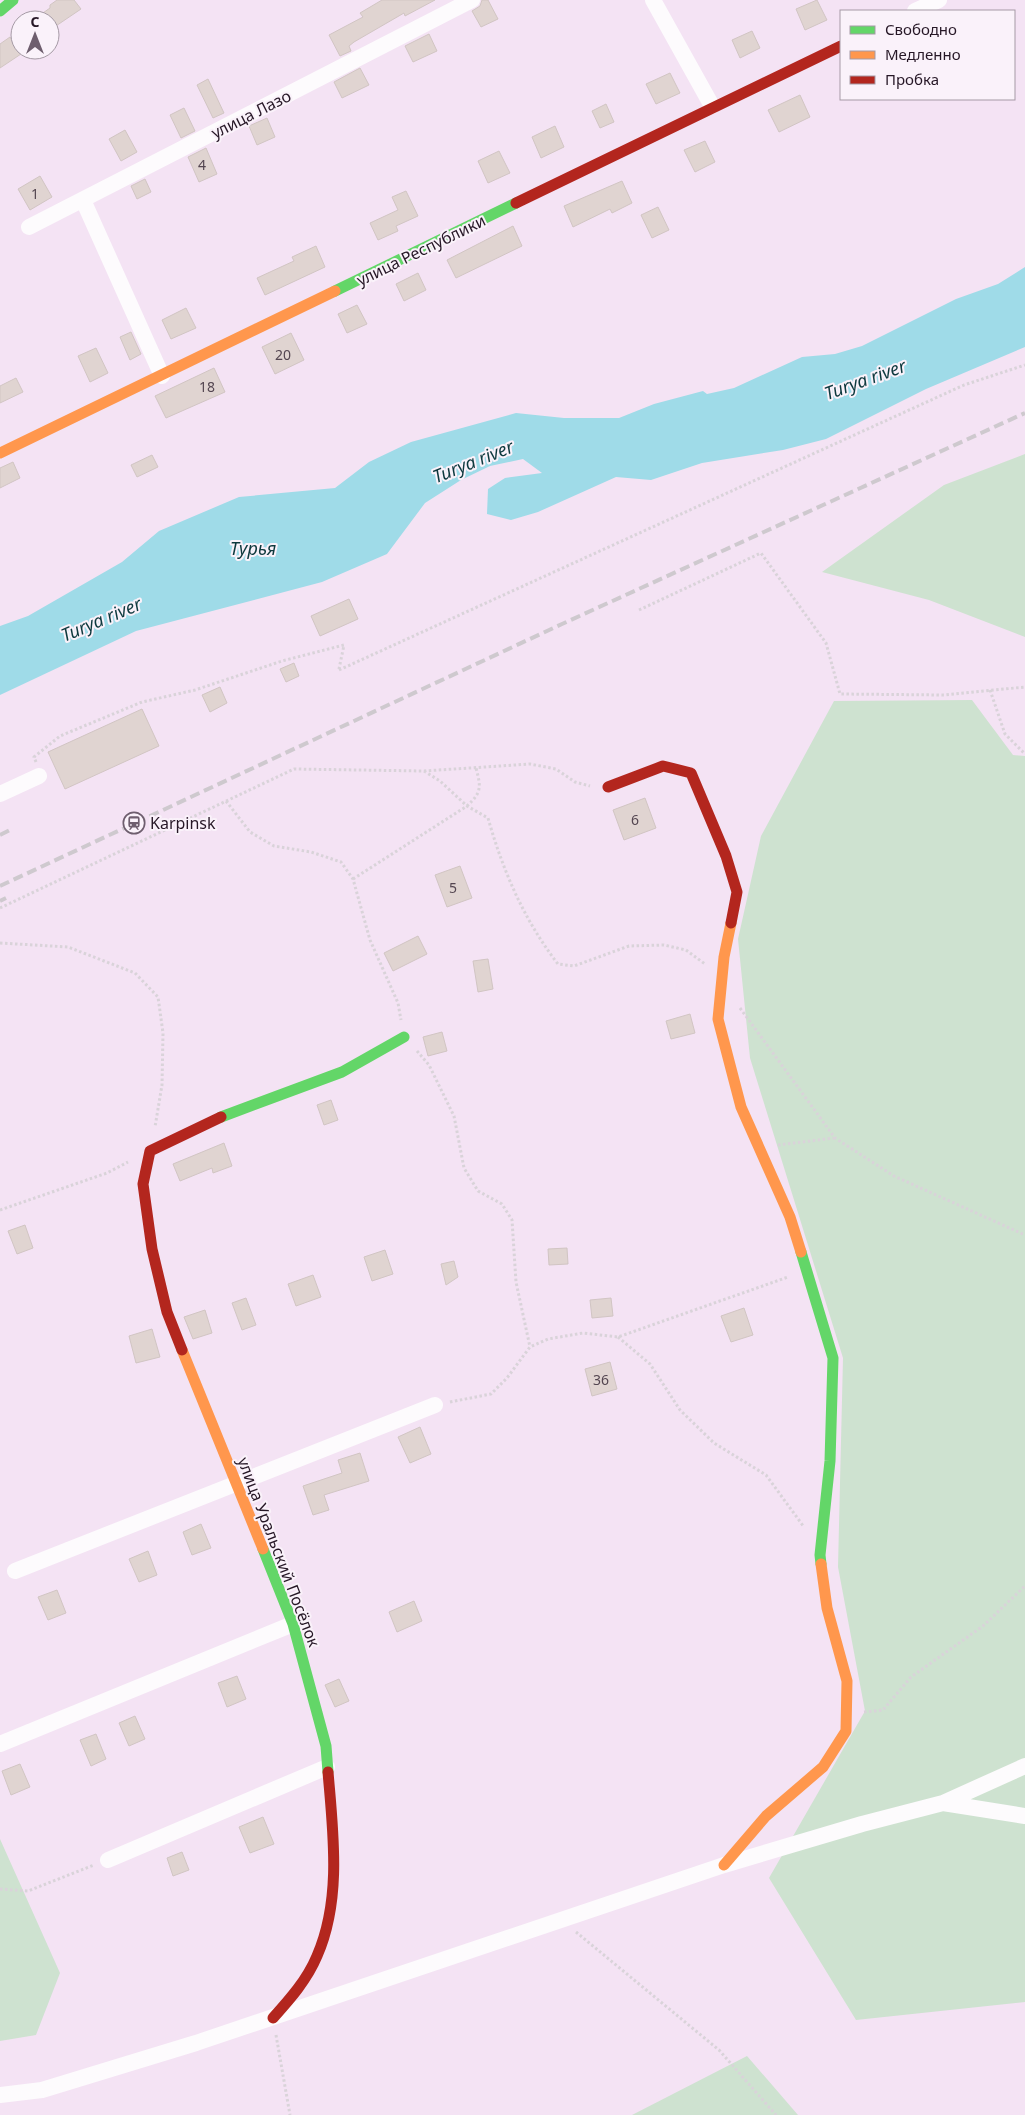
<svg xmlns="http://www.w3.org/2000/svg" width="1025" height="2115" font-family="'Noto Sans',sans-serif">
<rect width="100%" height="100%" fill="#f4e3f4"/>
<path fill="#cee2d0" d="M1025,454V637L929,600L822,572L944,485Z
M972,700L1013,755L1025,756V2002L856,2020L769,1878L865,1711L838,1567L843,1358L750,1058L738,939L761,836L834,701Z
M0,1839L60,1973L36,2035L0,2041Z
M747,2056L798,2115H632Z"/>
<path fill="#9fdbe8" d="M1025,267V347L926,389L826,439L783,450L702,463L651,480L616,477L538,512L511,520L487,514L488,489L505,478L542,473L523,459L490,466L461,480L425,503L387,554L322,582L136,631L0,695V626L28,616L122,562L159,531L239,497L335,488L369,462L411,442L516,413L564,418H619L654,404L703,391L707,394L734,388L802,357L835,354L862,346L956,299L998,284Z"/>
<path fill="#e0d4d1" stroke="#d1c5c3" d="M57,0H74L81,9L50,30V20H33L50,8V5Z
M382,0H435L405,16L404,13L354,42L349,46L351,51L340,56L329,35L363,17L360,13Z
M482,0H488L498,19L481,27L472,11L480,6Z
M817,0L827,20L805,30L796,9Z
M752,31L760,48L740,58L732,40Z
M429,34L437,51L413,62L405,46Z
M10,37L21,54L0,68V44Z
M360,68L369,85L342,98L334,82Z
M670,73L680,93L656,104L646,84Z
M208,79L224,113L213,118L197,85Z
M800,95L810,117L779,132L768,110Z
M606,104L614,122L600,128L592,111Z
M184,108L195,131L181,138L170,115Z
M267,118L275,137L257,145L249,126Z
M555,126L564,147L541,158L532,137Z
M125,130L137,152L121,161L109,139Z
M705,141L715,162L695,172L684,150Z
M206,148L217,174L199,182L188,157Z
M499,151L510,173L488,183L478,161Z
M40,176L52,197L30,210L18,189Z
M145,179L151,192L137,199L131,186Z
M622,181L632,203L612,213L610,209L573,227L564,206Z
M406,191L418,216L396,226L398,231L378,240L370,223L398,210L392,197Z
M658,207L669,230L652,238L641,215Z
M513,226L522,246L456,278L447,260Z
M316,246L325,267L265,295L257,278L294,261L292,257Z
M418,273L426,290L404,301L396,284Z
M357,305L367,324L347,333L338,314Z
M186,308L196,328L171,339L162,320Z
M131,332L141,354L130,360L120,337Z
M291,333L304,360L275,374L262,347Z
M96,348L108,373L90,382L78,356Z
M214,368L225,392L166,418L155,396Z
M16,378L23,392L0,403V386Z
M152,455L158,467L137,477L131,465Z
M13,462L20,478L0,488V468Z
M349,599L358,619L320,636L311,616Z
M294,663L299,676L286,682L280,669Z
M220,687L227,703L210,712L202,695Z
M142,709L159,746L65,789L48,752Z
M645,798L656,828L624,840L613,810Z
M460,866L472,898L447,907L435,875Z
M418,936L427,954L393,971L384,953Z
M488,959L493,989L478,992L473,961Z
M690,1014L695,1033L671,1039L666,1021Z
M442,1032L447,1051L428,1056L423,1037Z
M331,1100L338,1120L324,1125L317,1105Z
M224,1143L232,1166L213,1173L212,1168L180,1181L173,1164Z
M25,1225L33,1248L17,1254L8,1231Z
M567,1248L568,1264L549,1265L548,1249Z
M385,1250L393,1274L372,1281L364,1257Z
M454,1261L458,1277L446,1285L441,1264Z
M313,1275L321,1297L296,1306L288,1284Z
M246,1298L256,1325L242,1330L232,1303Z
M611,1298L613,1316L592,1318L590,1300Z
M744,1308L753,1335L731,1342L721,1316Z
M205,1310L212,1333L193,1339L184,1317Z
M152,1329L160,1357L136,1363L129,1336Z
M610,1362L617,1389L592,1396L585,1369Z
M420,1427L431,1454L410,1463L398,1437Z
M360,1453L369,1481L324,1495L329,1510L313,1515L303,1486L342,1473L338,1460Z
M201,1524L211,1548L192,1555L183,1532Z
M148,1551L157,1575L139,1582L129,1559Z
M57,1590L66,1613L48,1620L38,1597Z
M414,1601L422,1621L397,1632L389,1612Z
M237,1676L246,1699L227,1707L218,1683Z
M339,1679L349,1701L335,1707L325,1685Z
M135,1716L145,1739L129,1746L119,1723Z
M96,1734L106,1759L91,1766L80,1740Z
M20,1764L30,1787L11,1795L2,1771Z
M263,1817L274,1844L250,1853L239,1827Z
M182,1852L189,1870L173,1876L167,1858Z"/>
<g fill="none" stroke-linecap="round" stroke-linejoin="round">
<path stroke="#d9d3d9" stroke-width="3" stroke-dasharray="2.5 2.5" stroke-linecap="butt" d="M639,610L761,553L826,643L840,694L944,695L1025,687
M339,670L964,385L1025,365
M990,690L1005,734L1025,754
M36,762L34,757L60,736L142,702L195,690L282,661L344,645L339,669
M424,771L440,781L467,806L488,818C503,871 524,920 558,964L574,966L629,946L664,945L686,950L705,964
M226,801L250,832L274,846L311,852L341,862L353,879L370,940L398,1003L401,1020
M353,879L467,806C482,792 481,787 476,768
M0,908L294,769L424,771L530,764L556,769L575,782L590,786
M0,943L68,947L135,973L158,997L163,1033L162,1085L155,1127
M740,1008L835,1138L894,1176L1025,1235
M417,1051L429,1065L454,1116L464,1168L478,1191L502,1204L512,1220L516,1282L530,1347
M778,1145L834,1138
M0,1210L107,1173L128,1162
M618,1337L650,1364L680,1410L714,1443L766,1475L804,1527
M450,1402L491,1394L507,1378L530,1347L548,1339L583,1333L618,1337L788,1277
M864,1712L883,1710L911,1677L983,1626L1025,1586
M0,1889L28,1891L94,1865
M576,1932L719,2050L776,2115
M276,2035L290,2115"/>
<path stroke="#fdfbfd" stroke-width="16" d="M653,0L712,106
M915,11L939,0
M83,200L162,376
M29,227L472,0
M0,794L39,776
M15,1571L435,1405
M0,1744L293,1624
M943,1803L1025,1766
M108,1860L327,1767
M0,2095L42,2090L196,2043L724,1865L862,1824L943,1803L1025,1816"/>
<path stroke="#63d668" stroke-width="11" d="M0,11L13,0
M335,291L516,203
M221,1117L342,1072L404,1037
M801,1252L833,1358L830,1461L820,1555L821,1564
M263,1549L293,1624L326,1746L328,1772"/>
<path stroke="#ff974d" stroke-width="11" d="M0,453L335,291
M731,923L724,957L718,1019L741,1107L790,1217L801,1252
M182,1350L263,1549
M724,1865L766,1816L823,1767L846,1731L847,1681L827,1608L821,1564"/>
<path stroke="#b3261e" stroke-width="11" d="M516,203L841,46
M608,787L663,766L691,773L726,856L737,892L731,923
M182,1350L167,1312L152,1249L143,1184L150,1151L221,1117
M273,2018C290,1999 307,1980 317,1956C342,1899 333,1832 328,1772"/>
<path stroke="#cec9ce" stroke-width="4" stroke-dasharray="10 5" stroke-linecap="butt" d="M0,835L10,830
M0,886L562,624L1025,413
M0,901L6,898"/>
</g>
<defs>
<g id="station-ring" transform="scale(1.125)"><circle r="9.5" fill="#faf2fa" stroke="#6e5e6e" stroke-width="1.5"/><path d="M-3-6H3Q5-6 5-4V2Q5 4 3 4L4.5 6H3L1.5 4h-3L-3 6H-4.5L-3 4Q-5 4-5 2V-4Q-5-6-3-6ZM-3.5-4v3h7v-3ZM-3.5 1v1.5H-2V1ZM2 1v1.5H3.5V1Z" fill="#6e5e6e"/></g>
</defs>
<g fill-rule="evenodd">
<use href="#station-ring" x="134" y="823"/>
</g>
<g text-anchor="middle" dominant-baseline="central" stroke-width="4" stroke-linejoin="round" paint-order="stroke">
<g font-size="14" fill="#544651">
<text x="202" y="164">4</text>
<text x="35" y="193">1</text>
<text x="283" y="354">20</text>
<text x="207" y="386">18</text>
<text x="635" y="819">6</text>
<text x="453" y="887">5</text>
<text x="601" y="1379">36</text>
</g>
<g font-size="16" fill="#261726" stroke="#faf2fa">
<text transform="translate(251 114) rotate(-27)">улица Лазо</text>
<text transform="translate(421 250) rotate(-26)">улица Республики</text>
<text transform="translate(279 1552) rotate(69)">улица Уральский Посёлок</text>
</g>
<g font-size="16" fill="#261726" stroke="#faf2fa" text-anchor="start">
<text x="150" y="823">Karpinsk</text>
</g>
<g font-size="18" font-style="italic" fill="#0d393e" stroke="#faf2fa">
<text transform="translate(865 379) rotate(-20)">Turya river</text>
<text transform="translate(473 461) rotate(-22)">Turya river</text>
<text x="253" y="548">Турья</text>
<text transform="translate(101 619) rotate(-23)">Turya river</text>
</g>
</g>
<rect x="840" y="10" width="175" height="90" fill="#faf2fa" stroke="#a59aa5"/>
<rect x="850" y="26" width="25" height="8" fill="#63d668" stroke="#a59aa5"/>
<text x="885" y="35" font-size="15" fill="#261726">Свободно</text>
<rect x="850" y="51" width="25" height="8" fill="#ff974d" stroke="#a59aa5"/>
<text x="885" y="60" font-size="15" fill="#261726">Медленно</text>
<rect x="850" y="76" width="25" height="8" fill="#b3261e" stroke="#a59aa5"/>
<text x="885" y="85" font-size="15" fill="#261726">Пробка</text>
<g transform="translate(35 35)"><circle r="24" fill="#faf2fa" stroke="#a59aa5"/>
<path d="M0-4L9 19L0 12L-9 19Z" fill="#6e5e6e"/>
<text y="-8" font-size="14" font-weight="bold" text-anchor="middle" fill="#261726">С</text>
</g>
</svg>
